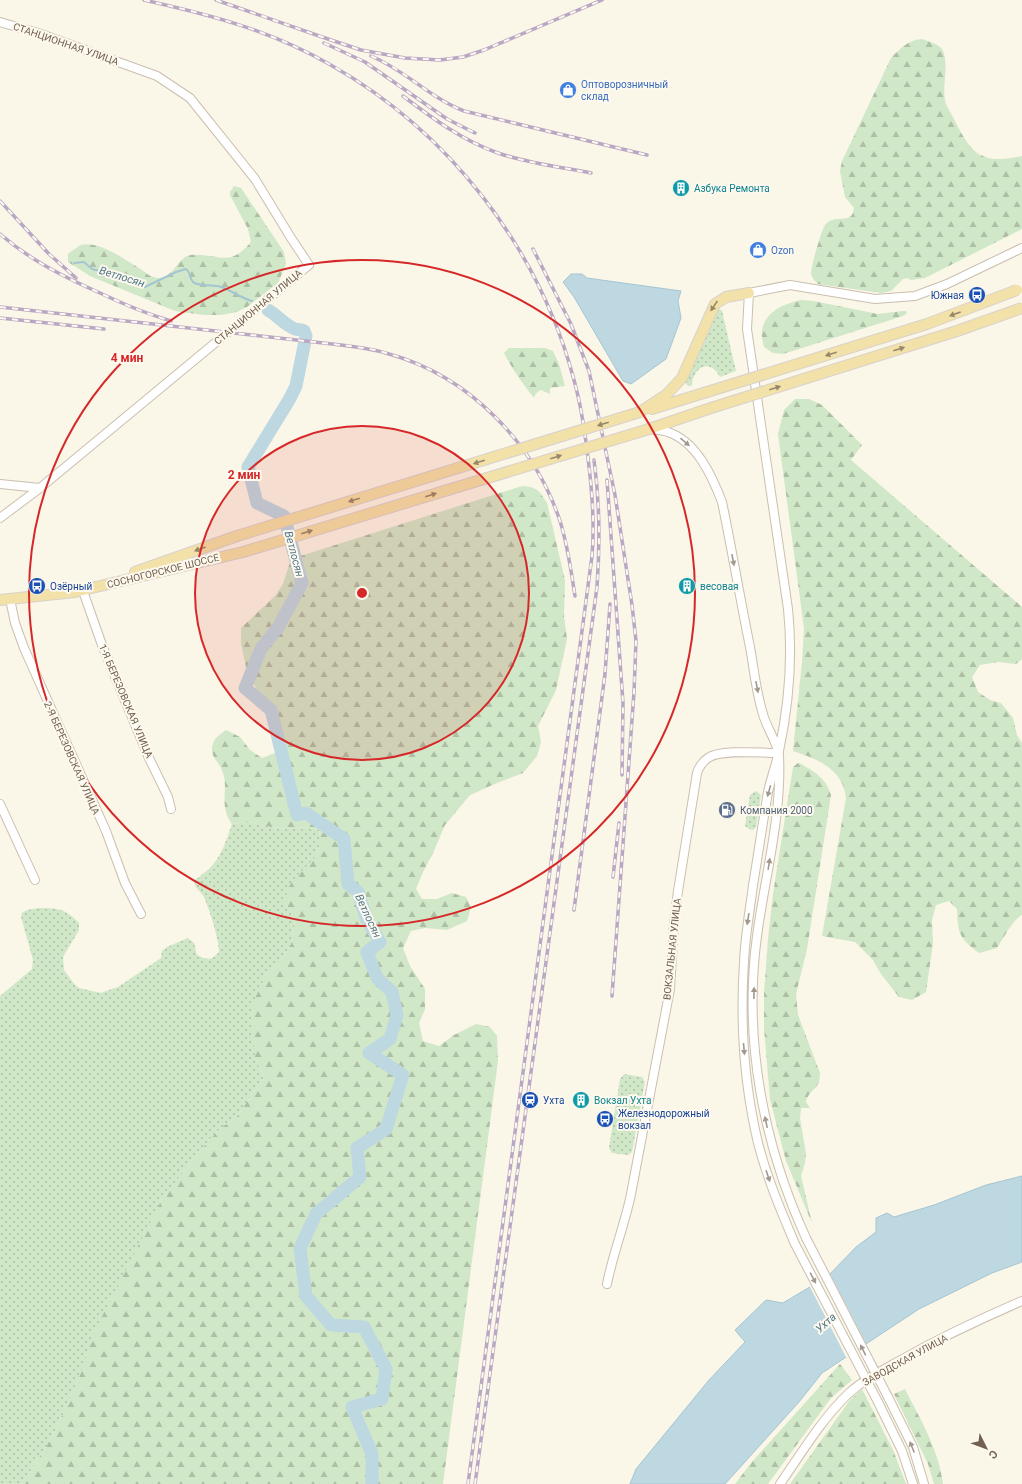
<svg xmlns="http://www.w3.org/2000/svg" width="1022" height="1484" font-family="Roboto,sans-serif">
<defs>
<pattern id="grass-dots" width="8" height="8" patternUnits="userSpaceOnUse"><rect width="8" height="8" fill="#d0e7c8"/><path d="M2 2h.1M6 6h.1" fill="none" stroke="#adbfa5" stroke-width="1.8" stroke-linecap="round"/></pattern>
<pattern id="forest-firs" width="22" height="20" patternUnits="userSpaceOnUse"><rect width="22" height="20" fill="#d0e7c8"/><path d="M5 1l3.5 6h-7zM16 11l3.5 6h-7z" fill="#adbfa5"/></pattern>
</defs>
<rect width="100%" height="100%" fill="#faf6e8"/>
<path fill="url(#grass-dots)" d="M718,308L722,311L736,371L720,377C711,358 693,366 692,385L688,386L684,381Z
M756,791L761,795L756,827L753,830L749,829L745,826L750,795Z
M249,822L271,827L289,829L305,827L319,830L321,842L315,858L303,870L285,903L295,920L291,944L282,961L265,976L255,1058L264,1077L236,1118L222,1127L209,1140L162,1199L87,1356L80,1375L54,1434L22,1484H0V996L32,969L33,960L21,917L22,913C29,907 51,907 61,910C68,912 74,918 79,923V930L63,957L64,970L75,985L79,988L101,993L106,991L118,987L161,958L162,951L167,947L188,938L194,943L197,955C207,960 211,961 219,952C219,938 209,909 204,897C200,890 195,889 194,881C199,877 204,873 209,869C222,856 226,841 232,824Z
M624,1074L642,1077L645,1082L632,1152L628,1155L612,1153L609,1148L620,1079Z"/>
<path fill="url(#forest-firs)" d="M922,39C929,42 939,43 943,51C949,65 942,86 945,101C947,108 953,116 956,123C973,157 984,164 1022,156V229L925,278L911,280L907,278L903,279L891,291L881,293L818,284C815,281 812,278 811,274C811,266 821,232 825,225C835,212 852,227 854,208L845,197L840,171L842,161L891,58C901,48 908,40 922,39Z
M234,186L241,188L284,252L286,264L278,283L247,307L237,312L221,315H204L175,311L90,276L68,262V254C72,251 77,247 81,245C99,240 127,261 142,270C145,272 149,276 153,277C171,283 176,261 187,256C192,254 197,255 202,255C226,258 233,263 251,242L248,229L230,195V192Z
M801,300L813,301L878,314L902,311H906L907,313L905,315L900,317L783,354L773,353L764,347C763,342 761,336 762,331C765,311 784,304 801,300Z
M509,348H545L553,351L559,364L565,386L550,388V394L541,390C537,392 535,394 534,398C523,384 512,369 504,353Z
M795,399H809L822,405L862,445L851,460L1022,607V659L1016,664L998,662L980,665L972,677L978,692L990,700L1001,703L1013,718L1017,735L1022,743V915C1013,919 1003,939 997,948L979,953C959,938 958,934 957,909L949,901L936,905L932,920L933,943L926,992L912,1000L899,997L881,974L873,960L855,942L822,936L846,798C843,769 818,759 793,751L802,662L804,628L778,434L784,410Z
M522,486C537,487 539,490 547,503L565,580L564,616L567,639L556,690L538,726L541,742L537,756L523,773L497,783L470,795L445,825L433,853L423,872L416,889L422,899H437L452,893L466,897L471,907L467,921L447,930L425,928L411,931L403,948L410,966L425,989V1009L419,1023L423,1041L439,1046L454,1035L476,1024L490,1027L497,1036L498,1061L443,1484H22L54,1434L80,1375L94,1332L162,1199L209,1140L222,1127L236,1118L264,1077L255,1058L251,1020L254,1001L265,976L282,961L291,944L295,920L285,903C286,897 287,889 290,885C303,865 325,859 319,830L305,827L289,829L271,827L249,822L232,824C217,803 231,788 221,768C218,761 212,758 212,749C212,740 219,735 226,730L240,737L250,750L262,758L275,753L277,734L246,667L241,644V628L275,596L283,584L291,559Z
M798,763L801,764C815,772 826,778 831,795L807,949L796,994L798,1015L820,1073C820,1091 809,1088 806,1102L810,1108H801L800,1118L806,1154L805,1163L801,1176L812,1223L786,1161L770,1099L764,1028V994L768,939L773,894L793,767Z
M840,1364L852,1380L831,1398L768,1484H735L751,1463Z
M862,1389L893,1450L906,1484H790L850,1400Z
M905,1389C920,1419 939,1450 943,1484H934L928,1464L894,1394Z"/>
<path fill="#bed8e2" stroke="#a6c5d3" d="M571,274H582L587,278L681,291L678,301L681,318L666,359L631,384L623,381L574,297L563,282Z
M1022,1176V1262L992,1273L919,1309L822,1373L799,1402L725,1484H630L636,1469L709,1380L745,1342L735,1330L766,1300L783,1303L828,1276L856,1247L876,1232V1218L887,1213L894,1217L934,1205L986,1185Z"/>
<path fill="#faf6e8" d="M829,1272L867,1346L847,1359L809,1285Z"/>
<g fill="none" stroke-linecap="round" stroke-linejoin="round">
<path stroke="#a6c5d3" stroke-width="2" d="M74,263L84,262L92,269L123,277L140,286L145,287L176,272L186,269C191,272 189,278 193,282C197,286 212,285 218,286C230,289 240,298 252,301"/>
<path stroke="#bed8e2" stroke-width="13" d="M268,310C277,315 285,325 295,329C298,330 301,329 304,331L306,336L296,386L289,400L248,467L257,503L284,516L302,583L279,626L261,649L245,688L271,710L297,815L306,813L344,839L348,884L358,892L367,920L380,942L367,952L377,978L392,992L397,1015L390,1039L369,1053L403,1075L386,1129L357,1148L360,1177L316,1214L300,1248L306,1296L331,1325L364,1327L386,1369L382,1399L352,1407L372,1454V1484"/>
<g stroke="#cbbfaf" stroke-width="10">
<path id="minor" d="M0,22L38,33L157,76L190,98L255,179L291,238L309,265L40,488L0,518
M650,429C656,430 663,430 668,432C697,442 712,476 722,502C732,550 740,598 750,647C754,669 756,692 763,714C766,727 778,743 779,756C782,816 765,876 757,936C743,1039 763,1144 806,1238
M0,484L40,488
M83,591L102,645L149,758L168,797L171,809
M10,599L15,623L24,648L106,831L125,883L141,914
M0,804L35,880
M795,1244C781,1211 767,1178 758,1143C744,1084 740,1023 744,962C745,936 750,910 753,885C758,856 762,827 767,798C769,782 776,767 779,751C789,704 793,657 788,609L747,329L749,293L790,285L875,299L915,296L947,284L1022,248
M607,1284C613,1253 625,1224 631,1194L670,989L674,923L678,891L697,773C699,767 702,762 708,758C720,749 763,753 779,753
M888,1397L913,1447L924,1484
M878,1402L902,1451L913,1484
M780,1484C801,1454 821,1420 848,1394C863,1380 881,1371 899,1361C938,1339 980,1319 1022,1301"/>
</g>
<g stroke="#d8d2ce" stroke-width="12">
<path id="major" d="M652,409L707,392
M640,412L666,395L682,378L715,304L726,297L749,293
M649,429L711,408
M135,572L237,536
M0,600L75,592L243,552"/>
</g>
<use href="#minor" stroke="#fff" stroke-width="8"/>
<use href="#major" stroke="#f2e1a8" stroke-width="10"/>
<g stroke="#baa7c3" stroke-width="3.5">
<path id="rail" d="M144,0C211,15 269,30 329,64C449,131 539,248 574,380C581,405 585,432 588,458C592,490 595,523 592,556L468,1484
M216,0L325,38L361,50L405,58L440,60L463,57L484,50L602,0
M324,43L365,62L447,119L475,133
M371,56C405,70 430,98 464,111L647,155
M403,96C432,118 463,141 498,153C527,163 560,167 591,173
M0,201L49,254L76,278
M0,234C30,260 64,277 100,293C123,304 147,314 171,321
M533,249L571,324L589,371L615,495L632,605L636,641L634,692L612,996
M0,307L341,345C357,347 374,349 389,354C469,376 534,443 560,521C568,546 571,571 575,596
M0,318L104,329
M607,480L623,703L622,775
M613,877L619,823
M574,910L605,674L610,604
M475,1484L597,587C600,545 600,503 594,460"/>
</g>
<use href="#rail" stroke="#fdf9ee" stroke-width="2" stroke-dasharray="6" stroke-linecap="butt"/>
<g stroke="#cbbfaf" stroke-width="10" stroke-linecap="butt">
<path id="minor-bridge" d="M806,1238L888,1397
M795,1244L878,1402"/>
</g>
<g stroke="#d8d2ce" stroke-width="12" stroke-linecap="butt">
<path id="major-bridge" d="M707,392L927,324L1017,290
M711,408L957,331L1022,308
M237,536L640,412
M243,552L649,429"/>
</g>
<use href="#minor-bridge" stroke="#fff" stroke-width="8"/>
<use href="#major-bridge" stroke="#f2e1a8" stroke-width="10"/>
</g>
<defs><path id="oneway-solid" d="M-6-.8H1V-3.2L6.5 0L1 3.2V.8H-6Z"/></defs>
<g fill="#98876a">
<use href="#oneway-solid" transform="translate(714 306) rotate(124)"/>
<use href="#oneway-solid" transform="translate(955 314) rotate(160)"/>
<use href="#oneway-solid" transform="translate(899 349) rotate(-17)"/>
<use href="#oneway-solid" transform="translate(831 354) rotate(163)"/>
<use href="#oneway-solid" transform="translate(775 388) rotate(-17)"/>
<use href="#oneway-solid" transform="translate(603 424) rotate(163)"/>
<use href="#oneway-solid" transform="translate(556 457) rotate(-17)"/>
<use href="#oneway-solid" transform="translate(479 462) rotate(163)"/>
<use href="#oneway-solid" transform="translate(431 495) rotate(-17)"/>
<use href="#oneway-solid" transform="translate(354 500) rotate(163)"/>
<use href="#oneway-solid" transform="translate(307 532) rotate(-17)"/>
<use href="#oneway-solid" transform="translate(200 549) rotate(160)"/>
</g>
<g fill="#a3988d">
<use href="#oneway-solid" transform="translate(685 442) rotate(40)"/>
<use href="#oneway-solid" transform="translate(733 560) rotate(79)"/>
<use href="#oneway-solid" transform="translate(757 687) rotate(79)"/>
<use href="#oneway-solid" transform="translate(769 791) rotate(105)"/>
<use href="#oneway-solid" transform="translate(769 864) rotate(-81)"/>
<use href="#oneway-solid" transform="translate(748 919) rotate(99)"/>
<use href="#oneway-solid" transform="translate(754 993) rotate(-89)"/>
<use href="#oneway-solid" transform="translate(744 1049) rotate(85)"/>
<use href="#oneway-solid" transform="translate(766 1122) rotate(-102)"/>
<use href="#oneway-solid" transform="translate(768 1176) rotate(71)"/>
<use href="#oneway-solid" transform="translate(813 1278) rotate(62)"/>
<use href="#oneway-solid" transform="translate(863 1350) rotate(-117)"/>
<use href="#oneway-solid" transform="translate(912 1447) rotate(-112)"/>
</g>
<circle cx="362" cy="593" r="167" fill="#d62828" fill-opacity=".12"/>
<g fill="none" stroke="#d62828" stroke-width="2">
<circle cx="362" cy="593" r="167"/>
<circle cx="362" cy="593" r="333"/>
</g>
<defs>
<g id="shop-disc" transform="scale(0.9)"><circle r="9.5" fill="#3f7fe0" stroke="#fdf9ee"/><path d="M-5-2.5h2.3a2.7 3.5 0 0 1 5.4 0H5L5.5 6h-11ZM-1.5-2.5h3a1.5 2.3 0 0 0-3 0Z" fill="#fff"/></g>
<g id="building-disc" transform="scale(0.9)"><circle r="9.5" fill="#0f9aa8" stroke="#fdf9ee"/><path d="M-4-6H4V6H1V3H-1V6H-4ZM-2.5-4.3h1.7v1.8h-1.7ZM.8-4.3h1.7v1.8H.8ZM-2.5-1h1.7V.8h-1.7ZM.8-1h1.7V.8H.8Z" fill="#fff"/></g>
<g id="bus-disc" transform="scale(0.9)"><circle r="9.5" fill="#1a4fb4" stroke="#fdf9ee"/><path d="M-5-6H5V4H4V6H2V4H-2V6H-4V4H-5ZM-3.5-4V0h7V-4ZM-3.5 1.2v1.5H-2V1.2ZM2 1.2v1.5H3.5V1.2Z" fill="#fff"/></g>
<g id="fuel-disc" transform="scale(0.9)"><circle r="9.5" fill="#5c6f8a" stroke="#fdf9ee"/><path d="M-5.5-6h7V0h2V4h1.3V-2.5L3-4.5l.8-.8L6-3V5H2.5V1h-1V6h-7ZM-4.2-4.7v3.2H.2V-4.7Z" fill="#fff"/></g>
<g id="station-disc" transform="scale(0.9)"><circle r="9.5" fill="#1a4fb4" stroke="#fdf9ee"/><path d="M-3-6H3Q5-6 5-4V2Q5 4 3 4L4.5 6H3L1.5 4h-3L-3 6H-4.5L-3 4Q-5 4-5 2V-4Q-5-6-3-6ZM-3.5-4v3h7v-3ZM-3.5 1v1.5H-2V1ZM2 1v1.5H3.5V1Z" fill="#fff"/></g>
</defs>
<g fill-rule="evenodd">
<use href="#shop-disc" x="568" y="90"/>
<use href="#building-disc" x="681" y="188"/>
<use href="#shop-disc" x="758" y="250"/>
<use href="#bus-disc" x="977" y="295"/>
<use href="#bus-disc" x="37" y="586"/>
<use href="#building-disc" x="687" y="586"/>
<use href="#fuel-disc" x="727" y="810"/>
<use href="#station-disc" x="530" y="1100"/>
<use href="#building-disc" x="581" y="1100"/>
<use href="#bus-disc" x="605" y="1119"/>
</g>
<g text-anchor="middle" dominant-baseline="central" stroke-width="4" stroke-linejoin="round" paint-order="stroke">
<g font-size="10" fill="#72604f" stroke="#fdf9ee">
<text transform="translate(66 44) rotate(19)">СТАНЦИОННАЯ УЛИЦА</text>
<text transform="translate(258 307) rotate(-40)">СТАНЦИОННАЯ УЛИЦА</text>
<text transform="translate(163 571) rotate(-14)">СОСНОГОРСКОЕ ШОССЕ</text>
<text transform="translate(126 701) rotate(67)">1-Я БЕРЕЗОВСКАЯ УЛИЦА</text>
<text transform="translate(72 758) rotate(66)">2-Я БЕРЕЗОВСКАЯ УЛИЦА</text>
<text transform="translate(672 949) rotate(-84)">ВОКЗАЛЬНАЯ УЛИЦА</text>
<text transform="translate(905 1360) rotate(-29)">ЗАВОДСКАЯ УЛИЦА</text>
</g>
<g font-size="10" fill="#366cbe" stroke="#fdf9ee" text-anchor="start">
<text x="581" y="84">Оптоворозничный<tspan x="581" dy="12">склад</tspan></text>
<text x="771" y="250">Ozon</text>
</g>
<g font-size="10" fill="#0d838f" stroke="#fdf9ee" text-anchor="start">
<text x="694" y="188">Азбука Ремонта</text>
<text x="700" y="586">весовая</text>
<text x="594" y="1100">Вокзал Ухта</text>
</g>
<g font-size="10" fill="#164399" stroke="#fdf9ee" text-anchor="start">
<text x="964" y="295" text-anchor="end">Южная</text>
<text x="50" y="586">Озёрный</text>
<text x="543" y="1100">Ухта</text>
<text x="618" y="1113">Железнодорожный<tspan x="618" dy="12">вокзал</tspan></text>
</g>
<g font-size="10" fill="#4e5e75" stroke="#fdf9ee" text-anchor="start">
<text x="740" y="810">Компания 2000</text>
</g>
<g font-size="11" font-style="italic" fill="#4e778a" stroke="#fdf9ee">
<text transform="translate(122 277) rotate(17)">Ветлосян</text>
<text transform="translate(294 554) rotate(75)">Ветлосян</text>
<text transform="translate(368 916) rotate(65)">Ветлосян</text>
<text transform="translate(826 1323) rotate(-42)">Ухта</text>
</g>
</g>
<circle cx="362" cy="593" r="6" fill="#d62828" stroke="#fdf9ee" stroke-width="2"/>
<g font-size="12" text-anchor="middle" font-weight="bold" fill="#d62828" stroke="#fdf9ee" stroke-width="4" stroke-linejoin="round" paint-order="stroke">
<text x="127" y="362">4 мин</text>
<text x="244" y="479">2 мин</text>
</g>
<g transform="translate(986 1448) rotate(132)" stroke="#fdf9ee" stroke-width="3" paint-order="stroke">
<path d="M0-3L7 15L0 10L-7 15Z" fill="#72604f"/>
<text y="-6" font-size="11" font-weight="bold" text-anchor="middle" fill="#72604f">С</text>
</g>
</svg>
